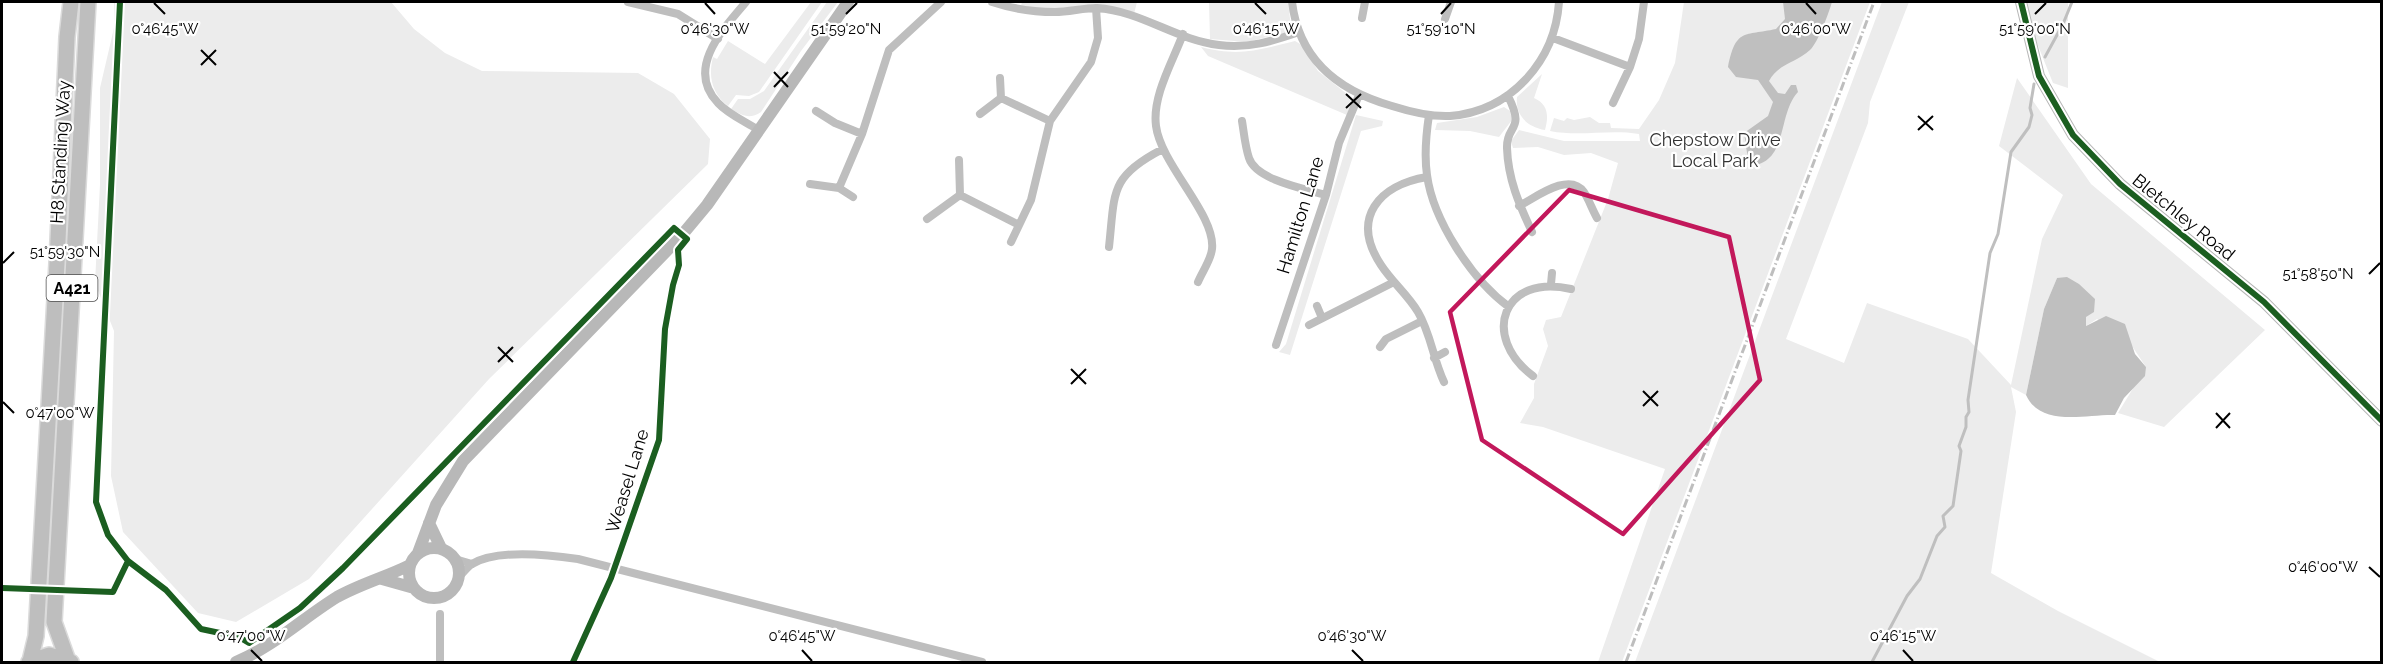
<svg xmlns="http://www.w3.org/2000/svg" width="2383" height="664" font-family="Raleway,sans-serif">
<rect width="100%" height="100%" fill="#fff"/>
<path fill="#ececec" d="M114,2H391L414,29L445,53L482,71L638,73L674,94L710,139L708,164L489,379L309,579L236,622L198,613L123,532L111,476L114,331L95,283L100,184V88L114,28Z
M811,2H822L759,92L749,96L736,95L728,106C712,93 708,77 713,57L717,59L728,41L765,64Z
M827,2H838L801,51L761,112C749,120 742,115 731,109L738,99H750L764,91Z
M1022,2H1137L1134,14L1020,10Z
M1209,2H1288L1291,27L1287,32L1247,42L1210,39Z
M1684,2H1870L1622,662H1598L1665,469L1543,427L1520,423L1534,398V384L1548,346L1543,329L1546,320L1561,317L1608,199L1618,163L1591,153L1564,155L1538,147L1513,148L1511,141L1519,130L1564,141H1640L1639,134C1609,129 1580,137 1550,131L1554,118L1564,121L1567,118L1574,120L1590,117L1599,123H1610L1611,128L1639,129L1659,100L1675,63Z
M1882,2H1909L1870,102L1868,123L1786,339L1844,363L1867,303L1968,339L2011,385L2042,239L2063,195L1999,146L2017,78L2091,184L2265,330L2164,427L2118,413L2146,367L2130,343L2097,319L2086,326V317L2057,278L2044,309L2026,395L2011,387L2016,412L1991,573L2058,611L2160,662H1635Z
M2026,2H2068V88L2053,83L2035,38Z
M1295,41L1302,45L1318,71L1352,98L1347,115L1208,56L1201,47C1239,57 1258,50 1295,41Z
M1542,74L1534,98C1548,104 1549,116 1545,130C1527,127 1515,115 1517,97Z
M1504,107L1510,111L1512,120L1499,137L1470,131L1435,130L1437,123L1477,117Z
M1356,115L1383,121L1382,126L1361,131L1290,355L1279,352L1286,344Z"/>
<path fill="#bfbfbf" d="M1783,2H1832C1829,12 1818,43 1810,50C1796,63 1779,63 1769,81L1778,93L1785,94L1791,85H1796L1798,92C1777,114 1789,164 1749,166L1744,133L1768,116L1773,102L1758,80L1736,77L1728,67C1736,28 1744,36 1776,29L1785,19Z
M2067,277L2079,284L2095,299L2094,312L2086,317V326L2106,316L2125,324L2135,354L2146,367L2145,376L2124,398L2115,415C2086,414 2041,428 2026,395L2044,309L2057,278Z"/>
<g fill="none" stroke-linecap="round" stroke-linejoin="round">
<path stroke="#bfbfbf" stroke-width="3" d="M2045,57L2063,24L2072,2
M1872,662L1907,596L1920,579L1937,536L1945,527L1943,516L1953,506L1961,451L1959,446L1966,427V417L1969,412L1968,400L1990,253L1998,234L2011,152L2029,127L2032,115L2030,108L2034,84"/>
<g stroke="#dbdbdb" stroke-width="18">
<path id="highway" d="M30,661L36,636L57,263L67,37L71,2
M68,661L54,622L88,2
M29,662L49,655L71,662"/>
</g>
<path stroke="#bebebe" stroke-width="8" d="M628,2L678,14L718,39
M746,2C723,29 685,69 718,103C728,114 744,121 757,129
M992,2C1013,9 1034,12 1055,12C1069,12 1083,8 1097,8C1141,11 1176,40 1219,45C1248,49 1273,41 1299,32
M1292,2C1299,60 1339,91 1392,106C1411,112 1430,117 1450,116C1511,111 1555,61 1559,2
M1362,18L1365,2
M1445,19L1451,2
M1183,34C1173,61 1152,96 1156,126C1161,165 1216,215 1212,249C1211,260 1202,272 1198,282
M1553,38L1630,67L1639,39L1644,2
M1508,96C1526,132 1506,124 1507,148C1508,179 1519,204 1532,232
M1001,98L1050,121
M1613,103L1630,67
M816,111L835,123L862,134
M980,114L1001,98L1000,78
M1429,115C1426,135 1424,155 1427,175C1433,220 1472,280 1509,307
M1242,121C1244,133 1245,146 1249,158C1256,180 1305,189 1326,195
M959,160L960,195
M1427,177C1379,185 1350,218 1381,265C1392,282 1408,295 1418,312C1431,334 1433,359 1444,382
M810,184L839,188L853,197
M839,188L862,134L889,50L941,2
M1519,206C1535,198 1569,171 1584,192C1589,200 1592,209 1597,218
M927,219L960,195L1019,225
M1011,242L1031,200L1050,121L1091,62L1098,38L1096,8
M1109,247C1115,193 1109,177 1161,150
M1551,284L1552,273
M1317,306L1322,318
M1309,325L1394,282
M1276,345L1326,195L1339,143L1359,95
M1380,347L1386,339L1422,321
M1434,358L1445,352
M1533,376C1480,336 1503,273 1571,289
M455,559L472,564
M459,577C463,573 467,567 472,564C497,549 551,555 578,559L982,662
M440,614V662"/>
<path stroke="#b8b8b8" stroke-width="12" d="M2021,2L2039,76L2073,135L2120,184L2264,302L2382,421
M429,523L441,548
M409 573a25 25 0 1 1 50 0a25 25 0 1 1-50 0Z
M418,553L436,505L463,461L682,235L707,205L848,2
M382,579L414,588
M236,662C274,646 303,618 337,597C360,584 386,577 410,565"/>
<use href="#highway" stroke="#bebebe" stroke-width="15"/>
<path stroke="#bebebe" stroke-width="3" stroke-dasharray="9 3 1.5 3" stroke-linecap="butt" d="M1626,662L1874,2"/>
<g stroke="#fff" stroke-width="10">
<path id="cycleway" d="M120,2L96,502L108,535L128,561L166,590L201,629L239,637L249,643L300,608L343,568L674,228L687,239L678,250L679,265L673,285L665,329L659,440L611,578L573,662
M2021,2L2039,76L2073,135L2120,184L2264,302L2382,421
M2,588L113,592L128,561"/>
</g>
<use href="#cycleway" stroke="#1b5e20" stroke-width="6"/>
</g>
<path fill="none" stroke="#c2185b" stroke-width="4.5" stroke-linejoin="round" d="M1569,190L1729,237L1760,380L1623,534L1482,440L1450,312Z"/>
<path fill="none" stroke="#000" stroke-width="2" d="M154,3L165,14M705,3L715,14M1255,3L1266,14M1806,3L1816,14M846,14L857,3M1441,14L1451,3M2035,14L2046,3M201,50L216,65M201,65L216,50M774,72L788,87M774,87L788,72M1346,94L1361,108M1346,108L1361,94M1918,116L1933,130M1918,130L1933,116M3,263L14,252M2369,274L2380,263M498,347L513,362M498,362L513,347M1071,369L1086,384M1071,384L1086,369M1643,391L1658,406M3,402L14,413M1643,406L1658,391M2216,413L2230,428M2216,428L2230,413M2369,567L2380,577M251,650L262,661M802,650L812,661M1352,650L1363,661M1903,650L1913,661"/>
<g text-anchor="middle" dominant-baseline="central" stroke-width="4.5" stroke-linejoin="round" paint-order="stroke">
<rect fill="#fff" stroke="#4c4c4c" stroke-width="1.5" x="46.5" y="275" width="51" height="26" rx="4.5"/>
<g font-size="16" font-weight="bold" fill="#000">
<text x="72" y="288">A421</text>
</g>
<g font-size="18" fill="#333" stroke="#fff">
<text x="1715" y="139">Chepstow Drive<tspan x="1715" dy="21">Local Park</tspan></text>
</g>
<g font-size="18" fill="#000" stroke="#fff">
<text transform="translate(60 152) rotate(-87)">H8 Standing Way</text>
<text transform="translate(1300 215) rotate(-73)">Hamilton Lane</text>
<text transform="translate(2184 217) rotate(39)">Bletchley Road</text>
<text transform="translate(627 481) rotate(-73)">Weasel Lane</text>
</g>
</g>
<g font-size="15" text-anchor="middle" fill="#000" stroke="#fff" stroke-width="4.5" stroke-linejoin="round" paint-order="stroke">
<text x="165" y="34">0°46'45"W</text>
<text x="715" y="34">0°46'30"W</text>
<text x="1266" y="34">0°46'15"W</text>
<text x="1441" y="34">51°59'10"N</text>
<text x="1816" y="34">0°46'00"W</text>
<text x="2035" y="34">51°59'00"N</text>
<text x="846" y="34">51°59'20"N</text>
<text x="65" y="257">51°59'30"N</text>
<text x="2318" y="279">51°58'50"N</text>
<text x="60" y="418">0°47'00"W</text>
<text x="2323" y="572">0°46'00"W</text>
<text x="251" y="641">0°47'00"W</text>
<text x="802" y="641">0°46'45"W</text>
<text x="1352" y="641">0°46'30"W</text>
<text x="1903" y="641">0°46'15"W</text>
</g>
<rect width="2383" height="664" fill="none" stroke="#000000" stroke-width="6"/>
</svg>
